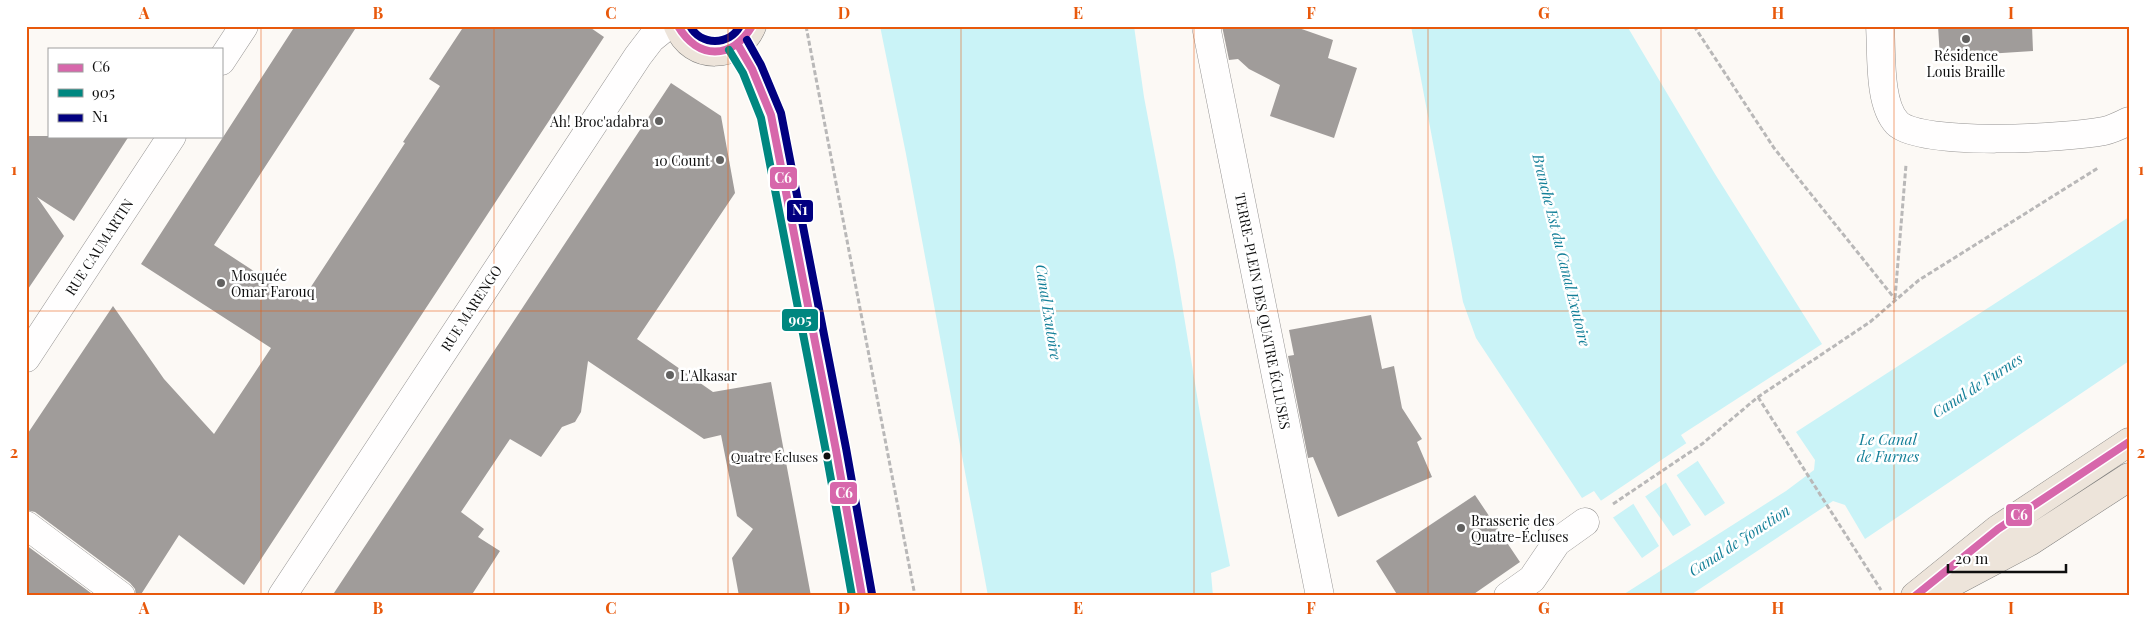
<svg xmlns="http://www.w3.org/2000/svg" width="2155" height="622" font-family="'Playfair Display',serif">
<rect width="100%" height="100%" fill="#fcf9f5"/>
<path fill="#caf3f7" d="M880,26H1134L1144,97L1175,261L1200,414L1230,566L1211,573L1213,596H988L906,154Z
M1411,26H1627L1715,174L1822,344L1681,435L1725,503L1705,516L1666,460L1656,466L1691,525L1673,536L1635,482L1625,490L1659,546L1642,558L1594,491L1582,498L1476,338L1463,302Z
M2129,217V361L1865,539L1845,505L1833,501L1689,596H1621L1786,491L1814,470L1815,460L1796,432Z"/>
<path fill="#fcf9f5" d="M1688,442L1699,460L1674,477L1665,463L1659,467L1668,481L1643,498L1634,485L1628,490L1636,502L1611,519L1599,502Z"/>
<path fill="#a09c9a" d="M295,26H357L214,245L301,302L381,180L405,143L403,142L440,86L429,79L464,26H588L604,37L244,585L179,535L140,596H136L135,589L130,583L35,512L26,510V436L113,306L164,379L214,434L271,348L141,264Z
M1222,26H1293L1333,40L1328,58L1357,68L1334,138L1270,116L1280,85L1249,69L1238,59L1229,60Z
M1938,26H2032L2033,51L1940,57Z
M671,83L721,116L735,193L637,339L713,392L771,382L811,596H739L732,558L753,529L737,516L721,435L704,439L588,361L581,412L575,422L562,427L541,457L510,439L461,512L484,529L478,537L500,551L471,596H332Z
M26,136H129L74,221L37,197L64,236L26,292Z
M1371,315L1382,369L1394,366L1402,408L1422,439L1417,442L1432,477L1338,517L1313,457L1308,458L1288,356L1294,355L1289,330Z
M1475,495L1520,562L1471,596H1398L1376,561Z
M26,545L95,596H26Z"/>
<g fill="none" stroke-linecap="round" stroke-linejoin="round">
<g stroke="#969493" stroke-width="29">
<path id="minor" d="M1206,26L1320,596
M1880,26C1882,52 1878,103 1897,123C1921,147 2069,138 2104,131C2113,129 2121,125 2129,121
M221,61L244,26
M26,358L172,136
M26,525L121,596
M282,596L638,56L651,39L667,26
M1508,596L1532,579L1557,542L1585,522"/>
</g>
<g stroke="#838280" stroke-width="29">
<path id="major" d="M678,26C692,61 738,60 752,26
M738,45L752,69L771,115L836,450L862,596
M1948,585L2029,542L2129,477
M1915,596L1998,529L2129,442"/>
</g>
<path stroke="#b9b8b8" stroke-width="3" stroke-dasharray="5 2.5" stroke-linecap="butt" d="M806,26L915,596
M1694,26L1774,148L1895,299
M1895,298L1906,165
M1758,397L1881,590
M1613,504L1702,444L1758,397L1870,322L1919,280L2098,168"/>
<use href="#minor" stroke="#fffefe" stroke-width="28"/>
<use href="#major" stroke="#ede4da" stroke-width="28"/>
<g stroke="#fff" stroke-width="11">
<path id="bus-1" d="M678,26C698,60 732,60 752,26
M738,45L752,69L771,115L836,450L862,596
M1915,596L1998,529L2129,442"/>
</g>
<g stroke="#fff" stroke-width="11">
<path id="bus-2" d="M729,50L743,73L761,118L826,452L852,596"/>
</g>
<g stroke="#fff" stroke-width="11">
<path id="bus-3" d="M690,26C701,46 729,46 740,26
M747,40L761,65L781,113L846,448L872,594"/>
</g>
<use href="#bus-1" stroke="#d767ab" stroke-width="8"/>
<use href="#bus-2" stroke="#008780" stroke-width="8"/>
<use href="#bus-3" stroke="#010080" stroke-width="8"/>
</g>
<path fill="none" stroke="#e8590c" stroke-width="1" stroke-opacity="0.55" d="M261,26V596M494,26V596M728,26V596M961,26V596M1194,26V596M1428,26V596M1661,26V596M1894,26V596M26,311H2129"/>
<g fill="#626160" stroke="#fff" stroke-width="2">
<circle cx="1966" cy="39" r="5"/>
<circle cx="659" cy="121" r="5"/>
<circle cx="720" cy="160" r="5"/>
<circle cx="221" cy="283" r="5"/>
<circle cx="670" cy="375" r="5"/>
<circle cx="1461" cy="528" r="5"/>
</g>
<circle fill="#0f0f0f" stroke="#fff" stroke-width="2" cx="827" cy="456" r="4.5"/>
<g text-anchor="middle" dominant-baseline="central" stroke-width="5" stroke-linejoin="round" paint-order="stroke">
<g font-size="13" fill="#0f0f0f" stroke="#fff" text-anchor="end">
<text x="818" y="456">Quatre Écluses</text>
</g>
<g font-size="14" fill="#0f0f0f" stroke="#fff" text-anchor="start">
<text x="1966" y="55" text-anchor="middle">Résidence<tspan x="1966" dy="16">Louis Braille</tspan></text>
<text x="649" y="121" text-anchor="end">Ah! Broc'adabra</text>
<text x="710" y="160" text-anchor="end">10 Count</text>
<text x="231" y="275">Mosquée<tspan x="231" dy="16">Omar Farouq</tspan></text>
<text x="680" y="375">L'Alkasar</text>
<text x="1471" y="520">Brasserie des<tspan x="1471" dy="16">Quatre-Écluses</tspan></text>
</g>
<g font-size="14" fill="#0f0f0f" stroke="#fff">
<text transform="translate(99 247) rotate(-57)">RUE CAUMARTIN</text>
<text transform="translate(471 308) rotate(-57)">RUE MARENGO</text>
<text transform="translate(1263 311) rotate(79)">TERRE-PLEIN DES QUATRE ÉCLUSES</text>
</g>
<g font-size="15" font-style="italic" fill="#137f98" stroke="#fff">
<text transform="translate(1562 250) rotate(76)">Branche Est du Canal Exutoire</text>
<text transform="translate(1049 312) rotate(81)">Canal Exutoire</text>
<text transform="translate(1977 385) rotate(-33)">Canal de Furnes</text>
<text x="1888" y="439">Le Canal<tspan x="1888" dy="17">de Furnes</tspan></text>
<text transform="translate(1739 540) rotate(-33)">Canal de Jonction</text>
</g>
</g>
<g stroke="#fff" stroke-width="2">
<rect x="769" y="166" width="29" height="24" rx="5" fill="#d767ab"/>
<rect x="786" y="199" width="28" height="24" rx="5" fill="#010080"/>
<rect x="781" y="308" width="38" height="24" rx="5" fill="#008780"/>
<rect x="829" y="481" width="29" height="24" rx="5" fill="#d767ab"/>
<rect x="2005" y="503" width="28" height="24" rx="5" fill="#d767ab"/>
</g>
<g font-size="14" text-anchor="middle" font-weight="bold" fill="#fff">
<text x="783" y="183">C6</text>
<text x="800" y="215">N1</text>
<text x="800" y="325">905</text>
<text x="844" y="498">C6</text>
<text x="2019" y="520">C6</text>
</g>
<rect width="2155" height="622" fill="none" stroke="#ffffff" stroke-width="55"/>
<rect x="48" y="48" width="175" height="90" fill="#ffffff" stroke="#9f9f9f"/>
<rect x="58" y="64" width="25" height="8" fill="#d767ab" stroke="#9f9f9f"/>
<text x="92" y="72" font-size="15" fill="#0f0f0f">C6</text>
<rect x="58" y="89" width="25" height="8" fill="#008780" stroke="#9f9f9f"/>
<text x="92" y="98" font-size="15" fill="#0f0f0f">905</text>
<rect x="58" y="114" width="25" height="8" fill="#010080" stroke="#9f9f9f"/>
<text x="92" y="122" font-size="15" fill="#0f0f0f">N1</text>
<path d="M1948 564v8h118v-8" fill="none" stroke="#0f0f0f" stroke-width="2.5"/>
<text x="1955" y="564" font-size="15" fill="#0f0f0f" stroke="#ffffff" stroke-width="4" paint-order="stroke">20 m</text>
<rect x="28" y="28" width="2100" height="566" fill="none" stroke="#e8590c" stroke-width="2"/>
<g font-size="16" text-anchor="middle" font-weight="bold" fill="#e8590c">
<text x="144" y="19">A</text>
<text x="378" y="19">B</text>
<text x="611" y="19">C</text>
<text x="844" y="19">D</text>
<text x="1078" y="19">E</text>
<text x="1311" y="19">F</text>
<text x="1544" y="19">G</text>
<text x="1778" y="19">H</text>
<text x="2011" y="19">I</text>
<text x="14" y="175">1</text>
<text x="2141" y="175">1</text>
<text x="14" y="458">2</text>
<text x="2141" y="458">2</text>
<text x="144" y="614">A</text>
<text x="378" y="614">B</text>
<text x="611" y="614">C</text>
<text x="844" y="614">D</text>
<text x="1078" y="614">E</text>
<text x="1311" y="614">F</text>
<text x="1544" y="614">G</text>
<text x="1778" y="614">H</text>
<text x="2011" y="614">I</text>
</g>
</svg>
